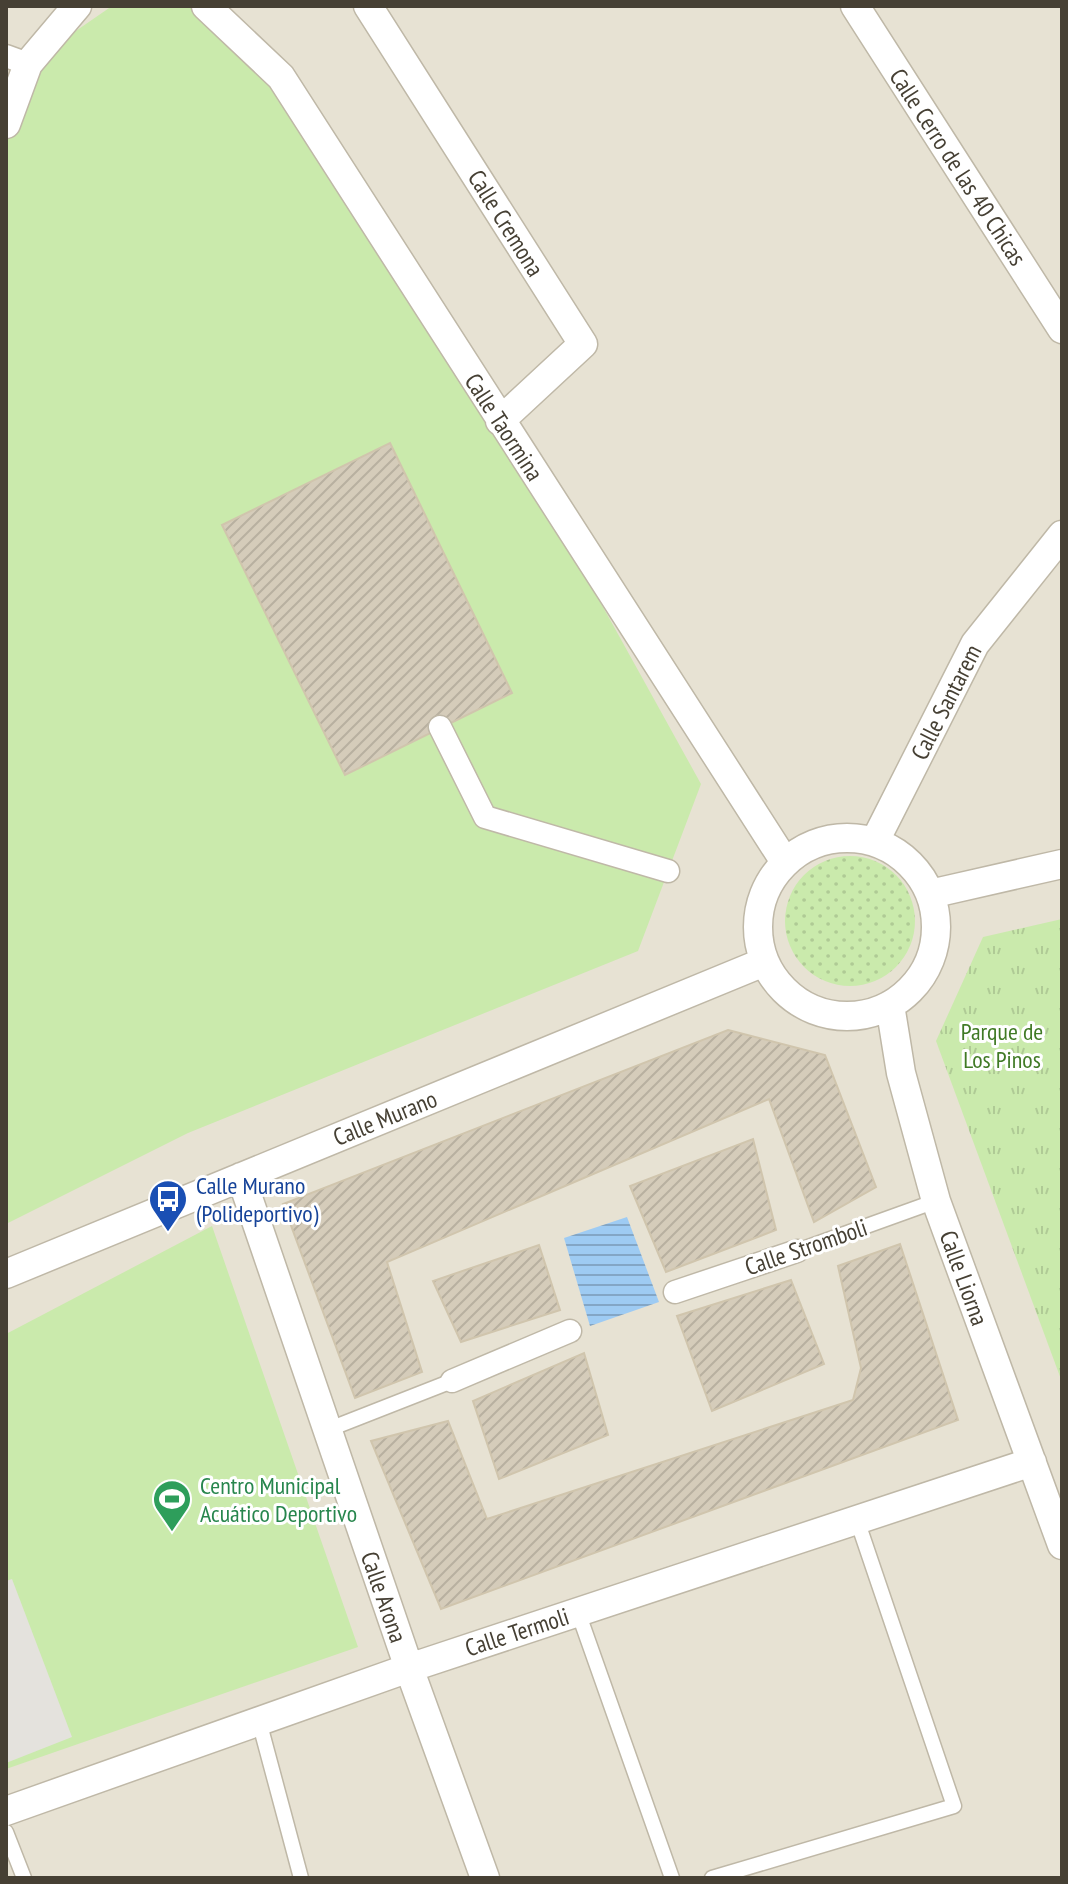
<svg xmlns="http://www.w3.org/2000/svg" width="1068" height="1884" font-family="'PT Sans Narrow',sans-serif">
<defs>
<pattern id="grass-dots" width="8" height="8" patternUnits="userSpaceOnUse" patternTransform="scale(2)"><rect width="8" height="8" fill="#caeaac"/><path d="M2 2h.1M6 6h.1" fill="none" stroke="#afca95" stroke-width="1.8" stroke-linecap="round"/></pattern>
<pattern id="park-tufts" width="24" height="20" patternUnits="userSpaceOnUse" patternTransform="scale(2)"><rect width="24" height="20" fill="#caeaac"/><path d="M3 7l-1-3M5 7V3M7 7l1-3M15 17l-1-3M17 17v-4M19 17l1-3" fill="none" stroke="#afca95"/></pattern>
<pattern id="water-rules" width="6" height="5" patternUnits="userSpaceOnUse" patternTransform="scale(2)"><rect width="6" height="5" fill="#9ecbf3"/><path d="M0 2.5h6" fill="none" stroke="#83a6c6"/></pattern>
<pattern id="building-hatch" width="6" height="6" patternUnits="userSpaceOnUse" patternTransform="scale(2)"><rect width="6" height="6" fill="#d5ccba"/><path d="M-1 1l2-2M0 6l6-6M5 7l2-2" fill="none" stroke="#b8b0a0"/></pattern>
</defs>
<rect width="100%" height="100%" fill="#f3f0e5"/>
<path fill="#e7e2d3" d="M6,6H1062V1878H6Z"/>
<path fill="url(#grass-dots)" d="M785 921a65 65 0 1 1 130 0a65 65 0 1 1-130 0Z"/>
<path fill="url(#park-tufts)" d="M1062,919V1382L936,1041L983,937Z"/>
<path fill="#caeaac" d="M112,6H206L281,77L500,421L701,784L638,951L188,1133L6,1224V125L28,64Z
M212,1226L358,1647L6,1769V1334Z"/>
<path fill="#e4e2dd" d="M12,1579L72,1737L6,1763V1581Z"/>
<path fill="url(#water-rules)" d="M627,1217L659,1302L590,1326L564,1238Z"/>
<path fill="url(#building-hatch)" stroke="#d0c5ad" stroke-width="2" d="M390,443L512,693L345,775L222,525Z
M728,1030L825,1055L876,1187L814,1222L769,1099L387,1262L422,1372L355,1398L283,1204Z
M753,1139L776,1230L666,1272L630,1186Z
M900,1244L958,1420L441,1609L371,1441L448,1421L487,1519L853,1400L861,1368L838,1266Z
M539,1245L560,1310L461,1342L433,1281Z
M791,1280L824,1364L712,1411L677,1316Z
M584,1353L608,1435L499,1479L473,1401Z"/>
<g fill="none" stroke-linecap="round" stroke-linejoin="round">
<g stroke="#bfb8a7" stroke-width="17">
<path id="service" d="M797,1251L936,1201
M327,1430L452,1381
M578,1612L672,1878
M259,1721L301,1878
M6,1832L24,1878
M712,1878L954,1806L857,1520"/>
</g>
<g stroke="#bfb8a7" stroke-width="25">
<path id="pedestrian" d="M6,56L28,64
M440,727L485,817L668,871
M675,1292L797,1251
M452,1381L570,1331"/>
</g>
<g stroke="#bfb8a7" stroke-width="31">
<path id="minor" d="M206,6L281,77L785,862
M368,6L583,344L500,421
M855,6L1062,329
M6,124L28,64L77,6
M758 927a89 89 0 1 1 178 0a89 89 0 1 1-178 0Z
M875,841L975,644L1062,535
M930,894L1062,864
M890,1005L901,1073L936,1201L1062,1545
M241,1177L409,1668L485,1878
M6,1274L764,962
M6,1811L409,1668L1032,1462"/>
</g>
<use href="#service" stroke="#fff" stroke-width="14"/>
<use href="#pedestrian" stroke="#fff" stroke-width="22"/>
<use href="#minor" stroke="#fff" stroke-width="28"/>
</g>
<defs>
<g id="bus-pin" transform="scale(2)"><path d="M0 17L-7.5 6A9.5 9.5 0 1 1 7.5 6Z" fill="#1a4fb4" stroke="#fff"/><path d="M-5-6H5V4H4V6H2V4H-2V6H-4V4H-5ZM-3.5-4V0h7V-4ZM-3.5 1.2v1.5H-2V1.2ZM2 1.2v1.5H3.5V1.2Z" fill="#fff"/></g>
<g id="stadium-pin" transform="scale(2)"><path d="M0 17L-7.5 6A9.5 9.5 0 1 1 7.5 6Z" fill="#2e9e5b" stroke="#fff"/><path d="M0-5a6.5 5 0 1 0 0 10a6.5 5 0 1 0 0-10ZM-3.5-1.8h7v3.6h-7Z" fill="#fff"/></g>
</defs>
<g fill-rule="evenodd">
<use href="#bus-pin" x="168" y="1199"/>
<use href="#stadium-pin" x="172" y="1499"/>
</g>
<g text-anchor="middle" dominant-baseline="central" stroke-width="6" stroke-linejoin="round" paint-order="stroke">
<g font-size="24" fill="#464034" stroke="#fff">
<text transform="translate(958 167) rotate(57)">Calle Cerro de las 40 Chicas</text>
<text transform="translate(506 223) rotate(58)">Calle Cremona</text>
<text transform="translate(504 427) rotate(57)">Calle Taormina</text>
<text transform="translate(946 702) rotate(-63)">Calle Santarem</text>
<text transform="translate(385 1118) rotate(-22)">Calle Murano</text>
<text transform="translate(806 1247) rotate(-19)">Calle Stromboli</text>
<text transform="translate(964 1278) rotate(70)">Calle Liorna</text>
<text transform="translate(384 1597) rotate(71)">Calle Arona</text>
<text transform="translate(517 1632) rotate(-18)">Calle Termoli</text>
</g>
<g font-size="24" fill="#407a25" stroke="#fff">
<text x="1002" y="1031">Parque de<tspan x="1002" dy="28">Los Pinos</tspan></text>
</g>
<g font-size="24" fill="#164399" stroke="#fff" text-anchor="start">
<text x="196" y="1185">Calle Murano<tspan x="196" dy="28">(Polideportivo)</tspan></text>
</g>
<g font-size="24" fill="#27864d" stroke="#fff" text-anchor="start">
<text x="200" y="1485">Centro Municipal<tspan x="200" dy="28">Acuático Deportivo</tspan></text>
</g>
</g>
<rect width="1068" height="1884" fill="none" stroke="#464034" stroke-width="16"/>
</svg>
